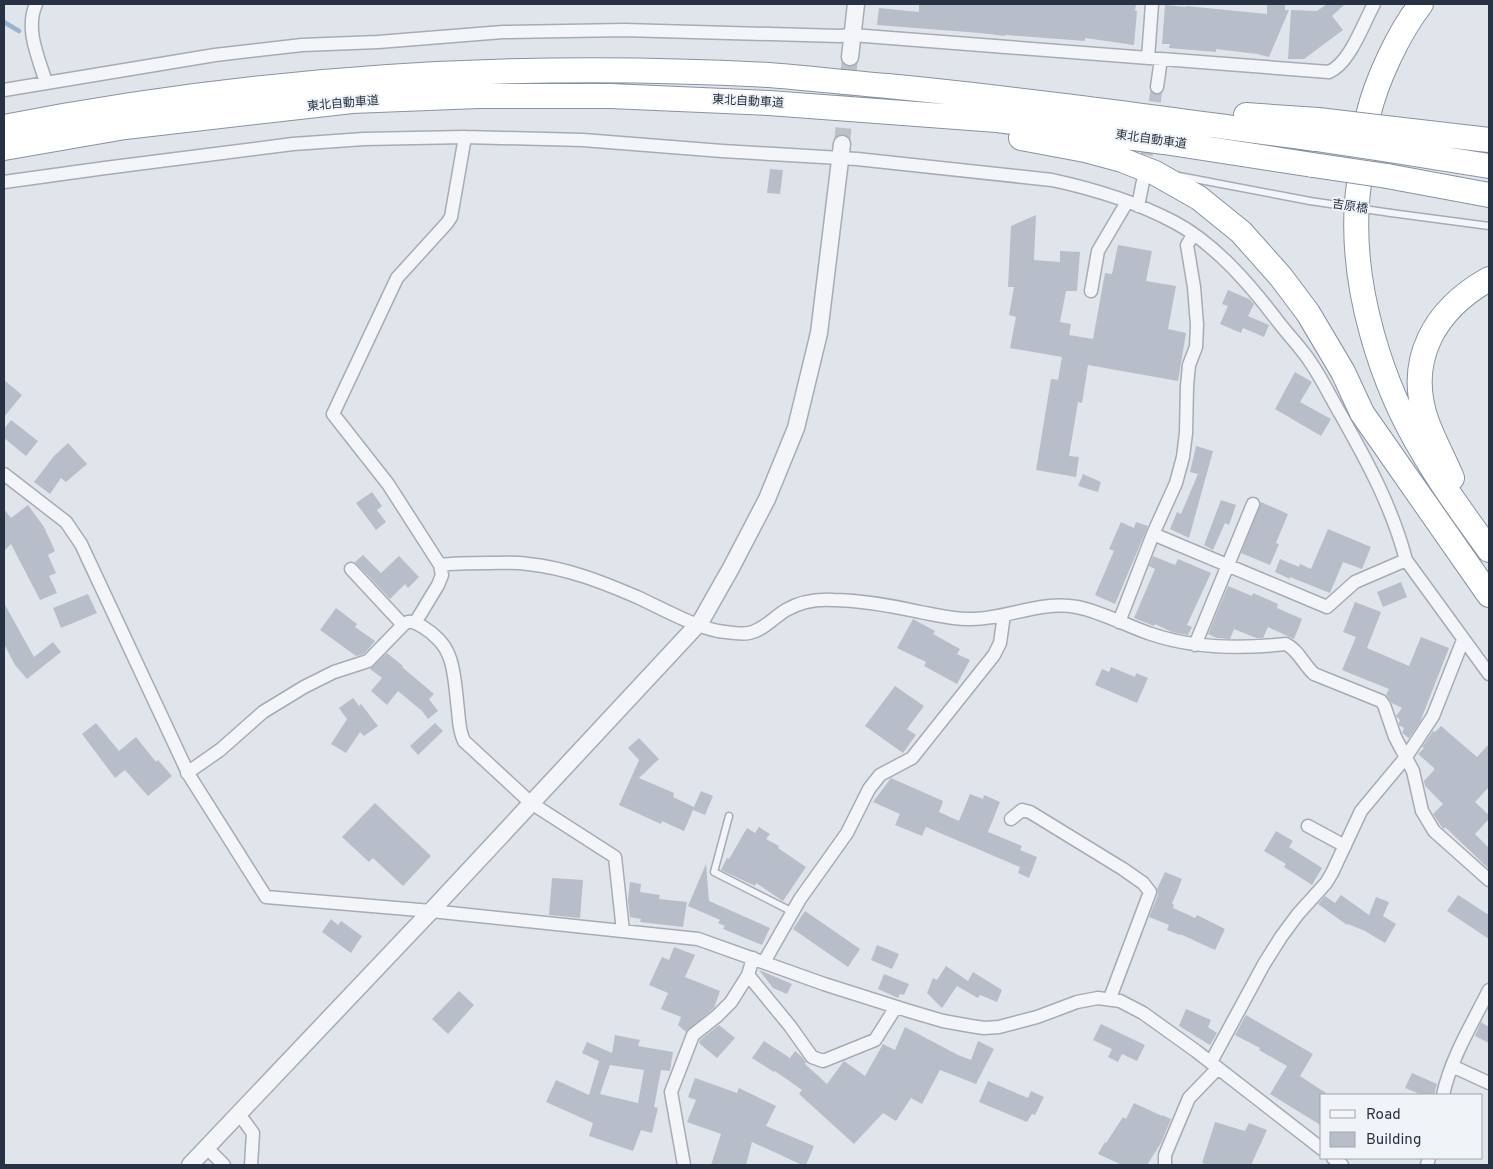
<svg xmlns="http://www.w3.org/2000/svg" width="1493" height="1169" font-family="Overpass,'Noto Sans JP',sans-serif">
<rect width="100%" height="100%" fill="#e0e5eb"/>
<g fill="none" stroke-linecap="round" stroke-linejoin="round">
<path stroke="#98b4ce" stroke-width="4.5" d="M4,22L19,31"/>
</g>
<path fill="#b7bec9" fill-rule="evenodd" d="M919,4H1136L1135,11H1137L1134,45L1085,38V41L1005,35V36L980,33L877,25L879,8L919,12Z
M1267,4H1285V10H1289L1269,57L1257,54L1216,49V52L1169,48L1170,44H1162L1165,5L1186,7V6L1267,14Z
M1327,4H1345L1332,16L1343,30L1304,59H1288L1291,10L1317,11Z
M770,169L783,170L780,194L767,193Z
M1036,215L1034,260L1060,262V251L1080,252L1077,291H1066L1060,322L1071,324L1069,335L1093,339L1105,273L1112,274L1118,245L1152,251L1146,281L1176,286L1168,329L1186,333L1178,381L1088,365L1082,403L1078,402L1069,456L1079,457L1076,477L1036,470L1051,379L1058,380L1062,357L1010,348L1016,317L1009,315L1014,287H1008L1011,226Z
M1228,290L1249,299L1254,304L1248,316L1269,325L1264,337L1243,328L1241,333L1220,324L1228,306L1222,304Z
M1295,372L1312,382L1300,402L1331,419L1321,436L1275,409Z
M4,380L22,395L4,417Z
M11,420L38,441L26,456L4,438V429Z
M68,443L87,464L66,482L61,478L50,494L34,482L54,456Z
M1196,446L1213,451L1189,538L1170,529L1177,512L1181,514L1198,474L1190,472Z
M1083,474L1101,482L1098,492L1078,486Z
M372,492L382,506L377,510L386,522L376,530L356,503Z
M1221,500L1236,505L1229,525L1225,523L1213,550L1204,545Z
M1261,502L1288,514L1276,543L1279,544L1270,565L1241,553Z
M28,505L44,527L55,551L48,555L56,573L49,576L57,593L40,600L11,544L4,551V509L11,518Z
M1121,522L1134,528L1136,522L1148,526L1115,604L1095,595L1114,551L1109,549Z
M1328,529L1371,547L1362,569L1343,562L1330,593L1290,577V579L1275,572L1280,559L1299,567L1300,564L1311,569Z
M363,555L381,573L399,556L419,577L408,588L405,584L390,599L355,562Z
M1153,556L1175,565L1178,559L1211,573L1187,625L1192,627L1188,635L1172,632L1155,624L1154,626L1134,618L1155,569L1149,566Z
M1401,582L1407,597L1383,607L1377,592Z
M1228,586L1252,596L1253,593L1278,604L1277,608L1302,619L1294,639L1268,627L1263,638H1256L1234,629L1230,639L1217,638L1208,634Z
M88,594L97,613L61,628L53,608Z
M1355,602L1381,612L1367,648L1409,666L1421,637L1449,648L1420,722L1409,738L1402,733L1404,728L1399,725V722L1400,720L1396,716L1402,708L1392,703L1386,695L1389,689L1342,670L1356,637L1343,632Z
M4,603L34,657L53,642L61,652L27,679L15,665L4,644Z
M336,608L357,624L355,627L375,641L364,654L356,656L320,630Z
M913,619L935,631L933,634L960,649L957,654L970,660L957,684L924,666L926,662L897,648Z
M387,653L403,666L402,667L434,694L429,699L438,711L428,719L422,711L398,691L387,705L371,691L382,678L370,669Z
M1111,667L1135,677L1136,673L1148,678L1137,703L1095,685L1102,669L1109,672Z
M895,686L924,706L907,729L916,735L903,753L865,726Z
M353,698L359,706L361,704L378,726L364,736L360,732L346,753L331,744L347,719L339,708Z
M96,723L119,751L136,737L156,762L158,760L172,776L148,796L125,770L115,778L82,734Z
M435,723L443,731L418,755L410,746Z
M1441,726L1477,757L1489,744V787L1475,802L1489,815V819L1475,834L1489,848V869L1445,827L1444,829L1441,826L1433,814L1443,804L1425,786L1424,781L1434,770V768L1418,754L1424,748L1422,747L1433,731L1435,732Z
M639,738L659,759L639,778L674,793L673,797L694,807L701,791L713,796L705,815L693,810L684,831L662,821L661,824L619,805L639,760L628,748Z
M891,778L943,801L939,812L959,821L970,794L983,799L984,795L1000,802L988,832L1022,846L1020,850L1037,857L1029,878L1018,873L1020,867L926,827L922,836L895,825L900,814L873,802Z
M375,803L431,856L403,886L373,858L369,862L342,837Z
M759,827L770,834L766,839L779,846L778,848L806,867L783,901L756,883L755,886L721,870L727,858L729,859L747,828L755,833Z
M1276,831L1293,841L1289,847L1322,868L1312,885L1284,867L1286,864L1264,851Z
M706,864L709,901L770,928L762,945L723,929L725,926L718,923L720,920L688,906Z
M1165,872L1182,879L1172,904L1174,905L1173,908L1195,918L1197,915L1225,929L1215,950L1180,934V935L1167,930L1169,925L1149,917L1158,895L1157,889Z
M552,878L583,880L580,918L549,915Z
M630,882L641,884L640,892L660,895L659,899L687,902L683,927L640,922L641,919L630,917L628,900Z
M1341,895L1369,915L1376,897L1389,902L1383,916L1396,924L1385,943L1365,931L1348,924L1347,925L1318,904L1325,896L1335,903Z
M1458,895L1489,915V939L1447,911Z
M805,911L860,949L848,967L793,929Z
M331,919L338,925L341,921L362,936L351,953L322,932Z
M877,945L899,954L892,969L871,960Z
M674,947L695,955L685,977L720,991L714,1008L686,1032L678,1025L681,1017L661,1009L668,993L649,985L662,957L669,960Z
M946,966L968,981L973,972L1002,990L997,1002L980,995L978,998L957,986L942,1008L927,993L933,978L937,980Z
M759,970L792,984L787,994L773,988Z
M884,974L909,984L904,995L900,994L898,998L878,989Z
M459,991L474,1005L448,1034L432,1019Z
M1186,1009L1211,1020L1208,1027L1217,1033L1210,1045L1179,1026Z
M1246,1015L1313,1054L1300,1076L1326,1093L1325,1095H1322V1126L1270,1094L1287,1066L1259,1050L1260,1048L1235,1035Z
M1481,1022L1489,1027V1043L1475,1036Z
M1101,1024L1145,1045L1137,1061L1122,1054L1118,1062L1108,1057L1112,1049L1093,1040Z
M719,1025L735,1038L717,1058L699,1043L700,1040Z
M905,1027L958,1055L971,1060L978,1041L994,1049L976,1084L940,1070L922,1104L911,1098L896,1121L883,1113L854,1144L799,1094L802,1090L775,1071L774,1072L752,1058L764,1041L790,1058L795,1051L802,1057L806,1062L805,1064L827,1084L844,1061L865,1076L883,1044L895,1050Z
M615,1035L640,1040L638,1046L673,1052L670,1071L661,1070L654,1107L658,1108L652,1133L641,1130L633,1151L589,1136L593,1123L546,1102L556,1080L589,1095L599,1061L582,1053L587,1042L612,1053ZM610,1065L644,1070L638,1103L600,1094Z
M1412,1073L1437,1084L1434,1095H1422L1405,1088Z
M695,1078L737,1093L739,1088L776,1106L766,1126L814,1146L806,1165H802L752,1142L746,1165H711L721,1134L687,1122L696,1100L688,1097Z
M988,1081L1028,1098L1031,1091L1044,1097L1035,1115L1032,1114L1027,1122L979,1102Z
M1134,1103L1162,1116V1115L1171,1119L1161,1143L1147,1165H1122L1098,1154L1105,1142L1106,1143L1123,1117L1126,1119Z
M1215,1122L1245,1131L1249,1123L1267,1130L1251,1165H1210L1202,1163Z"/>
<g fill="none" stroke-linecap="round" stroke-linejoin="round">
<path stroke="#bbc1ca" stroke-width="12" stroke-dasharray="12 6" stroke-linecap="butt" d="M1144,173L1157,87"/>
<path stroke="#bbc1ca" stroke-width="16" stroke-dasharray="16 8" stroke-linecap="butt" d="M842,144L850,57"/>
<g stroke="#a5acb6" stroke-width="9">
<path id="service" d="M1179,176L1310,201
M1391,213L1489,226
M729,816L714,872L793,912"/>
</g>
<g stroke="#a5acb6" stroke-width="15">
<path id="minor" d="M36,4C25,29 38,57 46,82
M1148,58L1152,4
M1157,87L1161,59
M4,90L215,55L302,45L378,42L503,32L624,30L839,36L852,35L1329,72C1350,63 1363,24 1374,4
M4,182L105,168L293,144L364,139L465,137L583,140L722,151L857,159L1052,180C1094,189 1136,202 1174,222C1216,244 1252,287 1280,324C1290,337 1302,349 1311,363C1322,379 1331,398 1341,415C1368,463 1392,507 1406,560L1489,674
M1138,206L1143,181
M1091,291L1098,251L1127,202
M4,474L66,522L81,544L189,775L266,897L431,911L698,939L824,984L909,1011L943,1021L971,1026L984,1028L999,1027L1037,1017L1077,1002L1098,998L1120,1001L1143,1013L1196,1051L1322,1149
M1153,534L1327,607L1355,582L1406,560
M440,565C456,563 472,563 489,563C502,563 515,562 528,564C567,568 602,582 637,597C661,608 693,626 718,631C728,632 739,635 749,633C764,630 774,617 786,610C800,602 817,599 833,600C862,600 892,606 920,612C936,615 952,619 968,619C1005,620 1039,600 1077,607C1102,612 1127,626 1151,634C1195,649 1241,649 1286,644C1298,650 1304,665 1314,674L1381,701L1384,705L1395,737L1413,771L1422,811L1434,831L1489,880
M351,569L403,625
M1119,622L1153,534L1176,483L1183,457L1186,433L1187,386L1189,365L1196,347L1197,325L1194,287L1187,245L1193,235
M415,623L438,585L442,575L440,565L388,484L333,414L397,278L447,223L451,217L465,137
M1195,645L1253,504
M187,773L220,750L263,712L304,687L334,672L368,661L405,623C412,620 416,623 423,627C433,633 445,644 449,656C455,669 456,695 458,710C459,721 459,731 464,741L531,803L615,857L623,931
M1011,819L1022,810L1030,812L1123,869L1143,883L1150,892L1110,998
M1308,826L1345,846
M753,958L748,975L790,1026L812,1057L823,1061L875,1040L896,1007
M764,962L800,899L847,833L869,789L880,775L912,758L994,655L1000,643L1004,615
M1211,1062L1264,964L1281,937L1298,914L1326,883L1332,873L1361,811L1406,757L1433,716L1463,640
M1452,1066L1489,1083
M1443,1095C1451,1058 1472,1024 1489,990
M239,1114L253,1133L251,1165
M207,1148L224,1165
M1333,1158L1342,1165
M684,1165L671,1092L693,1035L717,1016L731,1002L748,975
M1165,1165V1155L1189,1098L1218,1068
M1427,1165L1429,1158"/>
</g>
<g stroke="#a5acb6" stroke-width="19">
<path id="tertiary" d="M850,57L856,4
M190,1165L431,911L701,621L731,568L767,499L796,428L819,333L842,144"/>
</g>
<g stroke="#8792a3" stroke-width="26">
<path id="motorway" d="M1421,4C1399,32 1376,81 1368,116C1366,129 1365,142 1363,154C1361,170 1358,187 1357,203C1351,287 1381,385 1425,456C1444,489 1467,519 1489,550
M1246,115L1318,120
M4,127C255,78 514,61 769,75C809,78 849,83 888,86C1031,100 1173,120 1316,139
M1394,129L1489,140
M1021,138L1085,150L1122,160L1155,173L1199,198L1241,232L1281,277L1308,313L1343,372L1362,413L1489,595
M4,148L125,127L352,101L479,96H610L769,103L997,120L1164,142L1313,165
M1389,150L1489,166
M1387,176L1489,195
M1452,478C1444,459 1434,441 1427,422C1405,360 1435,309 1489,279"/>
</g>
<use href="#service" stroke="#f4f5f8" stroke-width="6"/>
<use href="#minor" stroke="#f4f5f8" stroke-width="12"/>
<use href="#tertiary" stroke="#f4f5f8" stroke-width="16"/>
<use href="#motorway" stroke="#fff" stroke-width="24"/>
<g stroke="#a5acb6" stroke-width="9" stroke-linecap="butt">
<path id="service-bridge" d="M1310,201L1391,213"/>
</g>
<g stroke="#8792a3" stroke-width="26" stroke-linecap="butt">
<path id="motorway-bridge" d="M1318,120L1394,129
M1316,139L1389,150
M1313,165L1387,176"/>
</g>
<use href="#service-bridge" stroke="#f4f5f8" stroke-width="6"/>
<use href="#motorway-bridge" stroke="#fff" stroke-width="24"/>
</g>
<g text-anchor="middle" dominant-baseline="central" stroke-width="4" stroke-linejoin="round" paint-order="stroke">
<g font-size="12" fill="#273244" stroke="#f0f4f8">
<text transform="translate(748 102) rotate(3)">東北自動車道</text>
<text transform="translate(343 104) rotate(-5)">東北自動車道</text>
<text transform="translate(1151 140) rotate(8)">東北自動車道</text>
<text transform="translate(1350 207) rotate(9)">吉原橋</text>
</g>
</g>
<rect width="1493" height="1169" fill="none" stroke="#273244" stroke-width="10"/>
<rect x="1320" y="1094" width="162" height="65" fill="#f0f4f8" stroke="#a0a6b0"/>
<rect x="1330" y="1110" width="25" height="8" fill="#f4f5f8" stroke="#a0a6b0"/>
<text x="1366" y="1119" font-size="15" fill="#273244">Road</text>
<rect x="1330" y="1132" width="25" height="15" fill="#b7bec9" stroke="#a0a6b0"/>
<text x="1366" y="1144" font-size="15" fill="#273244">Building</text>
</svg>
